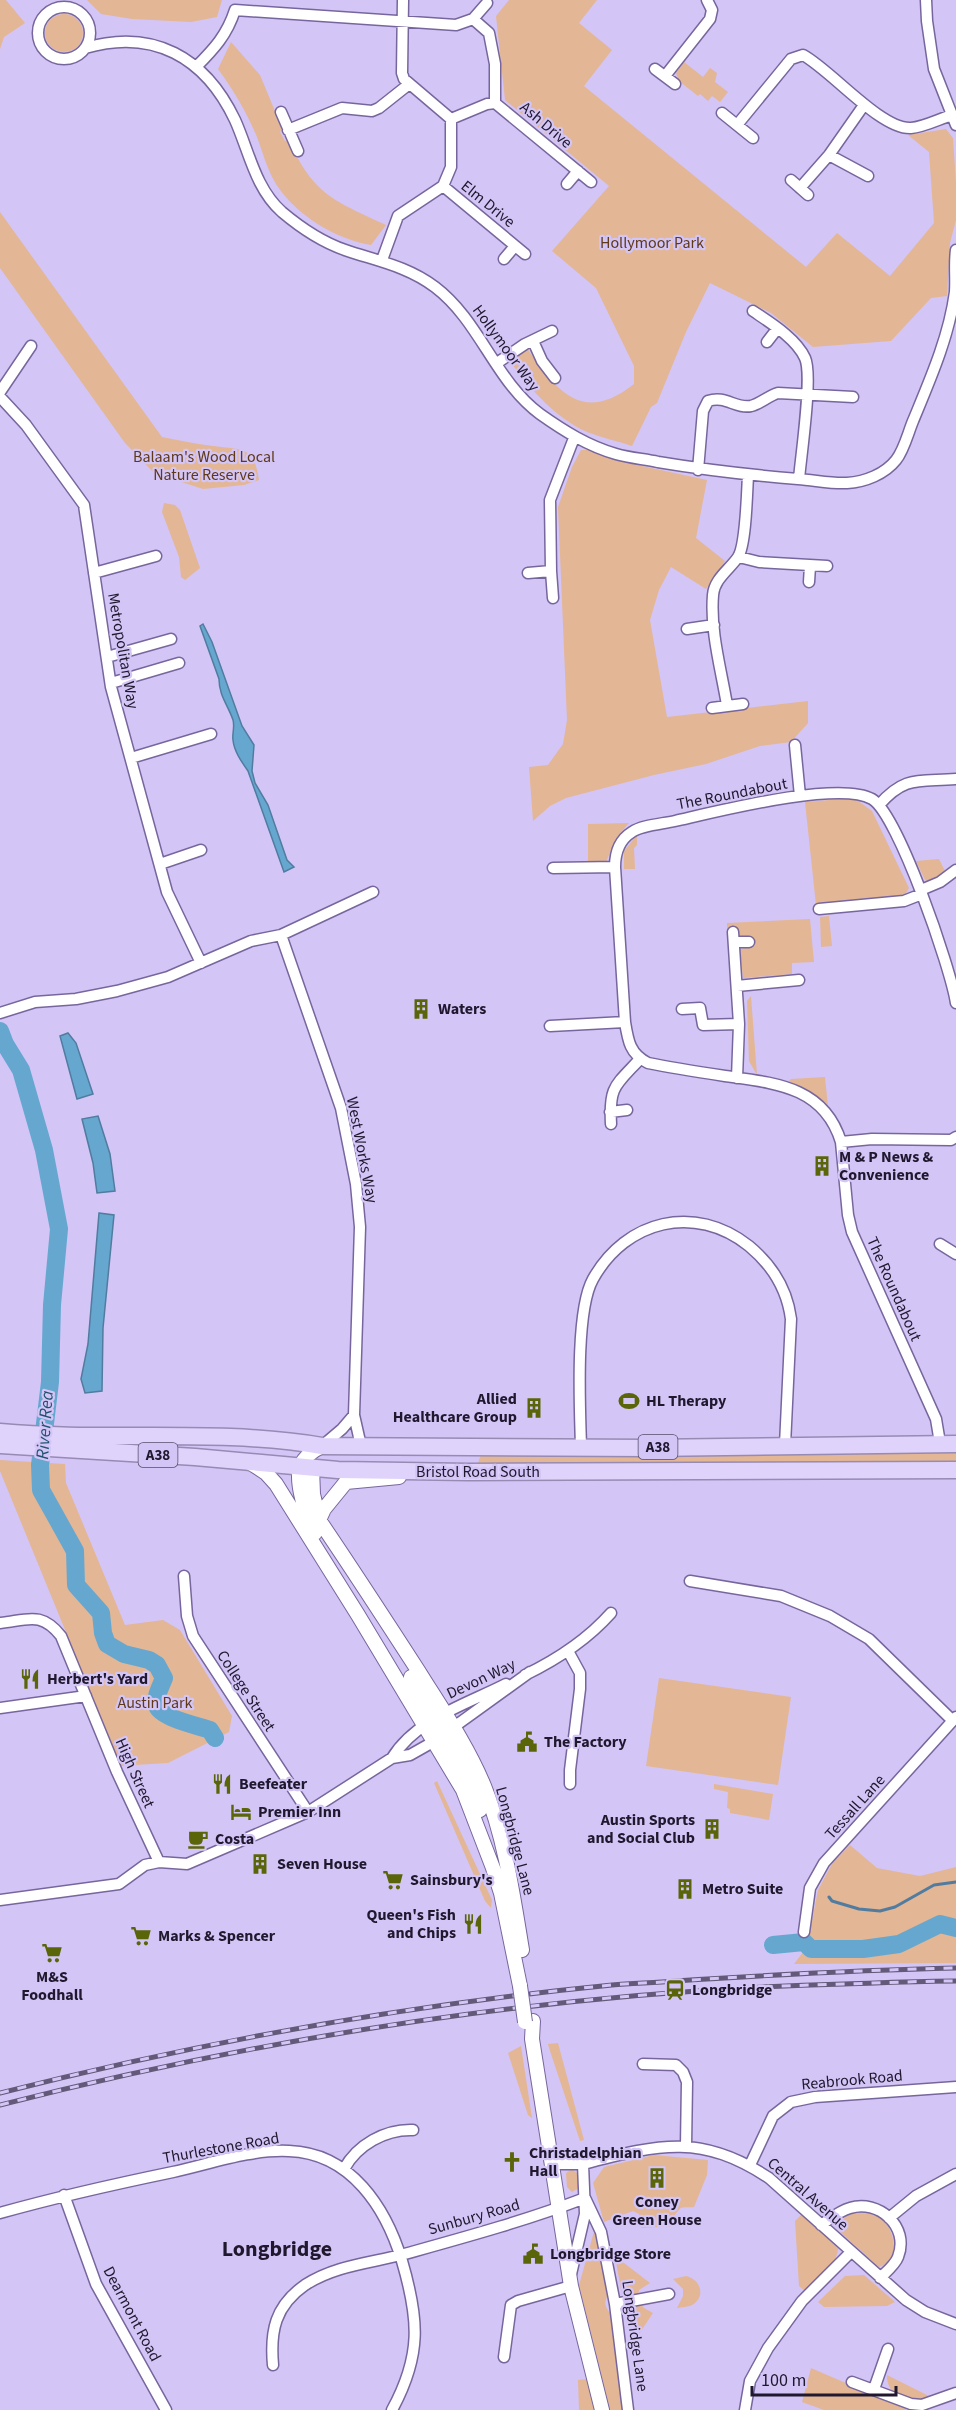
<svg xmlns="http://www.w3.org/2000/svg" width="956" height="2410" font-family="'Source Sans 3',sans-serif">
<rect width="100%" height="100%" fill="#d3c5f6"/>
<path fill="#e3b695" d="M0,0H6L25,23L4,37L0,49Z
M87,0H222L217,17L191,22L132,19L101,14Z
M509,0H597L579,23L612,50L584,86L806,267L837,233L890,276L934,223L929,152L908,135L946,129L953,138L956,183V220L950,243L947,296L931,298L891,341L813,347L771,313L710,283L686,332L657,403L651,407L632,446C618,441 602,438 587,432C556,418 532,391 512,364L513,359L527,348C557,391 582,425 634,384V366L596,288L552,251L609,186L505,100L496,16Z
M45 33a19 19 0 1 1 38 0a19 19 0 1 1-38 0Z
M231,42L260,75L282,128L280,132L285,141L289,140C313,195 335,201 386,225L371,245C335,239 296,215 276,184C267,169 263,153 257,137C247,113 233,89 218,69Z
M684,62L703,77L710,68L717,73L715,82L728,92L720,102L712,96L708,101L700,94L698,96L679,81L676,73Z
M0,212L162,437C179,440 196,444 213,446C242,450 254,445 259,480L244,485L203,489L154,473L125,443L0,268Z
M581,450H591L642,466L707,480L696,538L725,561L706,589L671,567L659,590L650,620L667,717L808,701V723L791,742L760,746L706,764L654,775L566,798L550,806L533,821L529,767L548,765L563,744L567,720L558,507L572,467Z
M164,503L175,505L180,510L200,568L185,580L181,577L179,557L162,512Z
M854,798L872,811L909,888L905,895L816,905L805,802Z
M629,823L616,838L606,862L588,864V824Z
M637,835V845L634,848L635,869H624V851Z
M939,859L945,871L931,883L925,880L916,861Z
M829,916L832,946L821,947L820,917Z
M810,919L814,962L792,963V974L743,978L740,949L750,947V939H739L738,931H727V923Z
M751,996L757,1075L749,1061L747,1001Z
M825,1077L828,1107L789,1081L791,1079Z
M956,1450V1465L481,1467L478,1463L481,1454Z
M0,1460L65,1464L66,1483L125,1625L163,1620L180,1630L232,1716L229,1732L168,1763L118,1766L96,1713L95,1703L0,1471Z
M659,1678L791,1697L778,1785L646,1766Z
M437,1781L492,1900L491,1908L485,1901L434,1783Z
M714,1784L773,1794L769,1820L730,1813V1809L727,1808L728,1792L714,1789Z
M850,1845L877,1868L920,1876L956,1867V1963L794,1964L807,1947L818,1890L833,1862Z
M558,2043L584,2140L580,2141L550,2051L548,2044Z
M521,2046L532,2118L528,2115L508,2053Z
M654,2155L708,2160L707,2175L694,2207C679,2208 683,2205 674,2216L668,2217L670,2220L676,2222L677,2226L641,2228L639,2214L633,2211L604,2222L593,2183L604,2167Z
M572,2169L577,2173L579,2188L572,2192L567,2187L566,2173Z
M851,2213C859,2213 872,2213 879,2217C896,2228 901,2261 879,2267L838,2230L843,2219Z
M802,2214L838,2247C838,2266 817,2279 805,2291L799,2286L795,2221Z
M595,2228L609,2294C602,2303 606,2308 612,2316L624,2410H610L579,2285Z
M615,2256L650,2283L639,2290L637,2300L644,2308L653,2313L631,2346Z
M864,2275L895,2302L887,2306L824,2307L818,2302L845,2276Z
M686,2276C700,2279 707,2296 692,2305C688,2307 681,2307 677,2308L683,2296V2289L673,2279Z
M811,2368L906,2409V2410H824L802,2402Z
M887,2375L931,2397C927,2398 921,2401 917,2402C902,2403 886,2391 887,2375Z
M587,2379L595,2410H579L578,2380Z"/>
<path fill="#66a7d0" stroke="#517c9f" stroke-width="1.5" d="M203,624L212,642L242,726L254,745L252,771L255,783L268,805L287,860L294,867L284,872L248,771C241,761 234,751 233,740C232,734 235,726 233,720C228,705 219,696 219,679L200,626Z
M68,1033L76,1043L93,1094L77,1099L60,1036Z
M98,1116L110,1154L115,1191L97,1193L93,1163L82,1119Z
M99,1213L114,1215L103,1328L102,1391L85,1393L81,1379L88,1344Z"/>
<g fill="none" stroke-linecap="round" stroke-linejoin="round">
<path stroke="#517c9f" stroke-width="3" d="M829,1897L832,1901L859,1909L880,1911L895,1907L934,1885L956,1882"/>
<path stroke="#66a7d0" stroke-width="18" d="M0,1031L5,1044L21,1070L44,1150L59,1229L52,1305L50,1382L40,1465L41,1490L75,1551L76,1585L101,1613L103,1633L107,1644L124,1654L149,1660L157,1665L164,1678C161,1686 154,1698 157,1706C161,1718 199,1726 210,1730L215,1738
M773,1945L804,1942L811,1949H863L899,1944L940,1924L956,1928"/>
<g stroke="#77669d" stroke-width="13">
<path id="minor" d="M926,0L927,21L934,69L956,125
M38 33a26 26 0 1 1 52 0a26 26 0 1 1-52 0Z
M473,19L489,33L495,64V103
M85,48C153,28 205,57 235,120C249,151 255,188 282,212C301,228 322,242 345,250C377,261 407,266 435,287C480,321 495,381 540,414C564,431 588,446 616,454C630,458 644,459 658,462C706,470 750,475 798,479C814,480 832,484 847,483C865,482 885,474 896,460C904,450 908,433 913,421C930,380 949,337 955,292C956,278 954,264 956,250
M196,67C214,49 227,35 235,10L456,25L473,19L487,3
M655,69L675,84
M665,76L710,19L712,10L707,0
M281,112L298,151
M722,113L753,138
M451,119L487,104L495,103L591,182
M737,125L791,59L803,55C831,70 881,130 911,128C924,127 939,119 952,115
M288,130L342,108L372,111L379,108L408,85
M829,155L868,176
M791,180L808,195
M567,184L578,171
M443,186L525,254
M800,188L829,155L864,105
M504,259L515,246
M382,260L398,216L443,186L451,167V119L404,79L402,73L403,0
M753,311C769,322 796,338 805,358C813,375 801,455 799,479
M533,341L542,361L555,378
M767,342L777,329
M497,363L525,344L552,331
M0,392L31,346
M0,397L26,425L84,505L111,687L167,892L201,963
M698,470L703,411L708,401C726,395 735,409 751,406C760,404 768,396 778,393L853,397
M739,557L759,562L827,566
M551,571L553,598
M94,573L156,556
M528,573L551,571L550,500L574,438
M809,582L810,566
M687,629L714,625
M107,657L171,639
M111,683L179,663
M727,705C721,669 710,631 713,595C714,579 730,569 738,557C746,545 747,492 748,475
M712,708L743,704
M795,745L800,796
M131,758L211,734
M879,805C905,775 919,782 956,779
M160,864L201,850
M553,868L615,867
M921,890L940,882L956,870
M819,909L904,901L922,894
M733,932L739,1024L737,1078
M281,935L341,1108L356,1184L360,1227L354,1415L361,1446
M734,942H749
M737,986L799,980
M682,1009L700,1008L703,1025L739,1024
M0,1013L35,1002L76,999L117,991L168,977L251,941L281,935L373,892
M550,1026L625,1022
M610,1112L627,1110
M611,1124C609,1086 615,1086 640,1059
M841,1142L872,1139L951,1140L956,1137
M940,1244L956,1254
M940,1443L936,1419L852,1232L848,1215L841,1142C824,1086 774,1083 725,1076C699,1072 673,1068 648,1063C630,1054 628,1041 625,1022L615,867C615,853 619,840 632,832C642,825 662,824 675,821C715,812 839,780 872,799C898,814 951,969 956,1003
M322,1446L342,1429L354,1415
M581,1447C580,1409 575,1311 593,1279C626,1220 695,1203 749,1246C772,1265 787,1288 791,1319L785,1445
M184,1576L187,1616L193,1636L308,1812
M690,1581L781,1596L830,1616L869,1639L952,1720
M0,1623C28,1620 41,1611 61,1636L117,1772L159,1862
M568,1651L580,1673V1689L570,1770V1784
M525,1675C558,1659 587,1640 611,1613
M0,1708L86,1696
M392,1758C416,1719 467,1704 506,1684
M0,1900L119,1884L145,1865L159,1862L187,1864L308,1812L392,1758L410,1755L433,1742L530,1672
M804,1932L810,1888L824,1863L956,1717
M643,2064L676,2065L683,2072L687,2082L686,2146
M551,2164H583L585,2214L571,2274
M583,2164C657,2145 700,2132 769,2178L906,2300L925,2312L956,2324
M750,2165L773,2116L791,2102L815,2097L956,2087
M344,2169C357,2145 385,2129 413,2130
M64,2195L96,2284L166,2410
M585,2198L601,2232L615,2304L628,2410
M0,2213C57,2197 115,2184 173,2172C210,2164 251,2149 289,2151C351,2153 386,2208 402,2261C419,2319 422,2355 392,2410
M889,2218L916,2196L956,2174
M821,2225C830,2219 839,2211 850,2208C878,2199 910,2226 898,2257C895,2265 886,2272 880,2278
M615,2304L669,2294
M504,2357L511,2305L518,2301L571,2286
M273,2365C270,2331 275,2306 305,2285C334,2266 369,2263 401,2255C462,2238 525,2221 585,2198
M852,2382L911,2404L922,2405L956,2393
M874,2389L888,2349
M745,2410L750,2381L768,2348L802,2301L851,2252"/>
</g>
<g stroke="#77669d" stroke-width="16">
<path id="tertiary" d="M249,1462L266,1473L276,1484L358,1615L463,1790L493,1868L501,1893L520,1986
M312,1468L313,1494L319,1520C353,1570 386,1621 419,1672C442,1709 467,1745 484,1786C505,1838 513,1895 522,1950
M319,1520L324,1509L346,1482L399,1477
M315,1533C307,1517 294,1482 301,1465C305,1456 314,1450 322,1446
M411,1677L436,1719L433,1742
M445,1714L444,1734L462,1764L480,1810
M533,2021L532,2039L571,2286L602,2410"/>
</g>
<g stroke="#978ab3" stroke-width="19">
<path id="trunk" d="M0,1432C107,1442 216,1428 322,1446L648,1448L956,1444
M0,1445L195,1457L338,1470L469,1472L956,1470"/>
</g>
<use href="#minor" stroke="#fff" stroke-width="10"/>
<use href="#tertiary" stroke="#fff" stroke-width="14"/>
<use href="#trunk" stroke="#dfd3fc" stroke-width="16"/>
<g stroke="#635979" stroke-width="5">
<path id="rail" d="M0,2093C201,2042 406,2005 612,1985C633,1983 654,1983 675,1981C769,1975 862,1970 956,1968
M0,2105C277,2035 559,1991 844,1984C881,1983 919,1981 956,1981"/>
</g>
<use href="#rail" stroke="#d3c5f6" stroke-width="3" stroke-dasharray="9" stroke-linecap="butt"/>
<g stroke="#77669d" stroke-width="16" stroke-linecap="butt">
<path id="tertiary-bridge" d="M520,1986L525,2022"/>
</g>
<use href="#tertiary-bridge" stroke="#fff" stroke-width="14"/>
</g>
<defs>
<g id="building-bare" transform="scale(1.62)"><path d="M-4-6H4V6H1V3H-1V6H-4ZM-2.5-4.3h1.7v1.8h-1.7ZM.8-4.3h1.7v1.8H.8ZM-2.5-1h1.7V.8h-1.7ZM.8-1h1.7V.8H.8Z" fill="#596508" stroke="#d3c5f6" stroke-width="2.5" paint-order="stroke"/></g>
<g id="stadium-bare" transform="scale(1.62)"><path d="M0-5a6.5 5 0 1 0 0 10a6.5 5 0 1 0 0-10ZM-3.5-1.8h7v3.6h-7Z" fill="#596508" stroke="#d3c5f6" stroke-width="2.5" paint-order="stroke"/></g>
<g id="restaurant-bare" transform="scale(1.62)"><path d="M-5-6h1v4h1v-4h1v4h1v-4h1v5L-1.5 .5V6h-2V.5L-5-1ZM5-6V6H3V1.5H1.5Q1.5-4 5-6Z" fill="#596508" stroke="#d3c5f6" stroke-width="2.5" paint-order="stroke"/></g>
<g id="civic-bare" transform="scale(1.62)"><path d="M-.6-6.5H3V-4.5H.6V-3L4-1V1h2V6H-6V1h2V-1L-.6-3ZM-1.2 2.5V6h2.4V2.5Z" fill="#596508" stroke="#d3c5f6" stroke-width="2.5" paint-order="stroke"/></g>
<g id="hotel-bare" transform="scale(1.62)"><path d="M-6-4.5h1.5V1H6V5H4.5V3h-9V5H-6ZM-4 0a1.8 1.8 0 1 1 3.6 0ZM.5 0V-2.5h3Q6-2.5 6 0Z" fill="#596508" stroke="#d3c5f6" stroke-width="2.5" paint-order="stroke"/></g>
<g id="cafe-bare" transform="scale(1.62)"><path d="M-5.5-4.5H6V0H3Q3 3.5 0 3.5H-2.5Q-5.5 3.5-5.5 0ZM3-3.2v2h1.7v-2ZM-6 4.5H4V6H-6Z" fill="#596508" stroke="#d3c5f6" stroke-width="2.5" paint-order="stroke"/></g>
<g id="supermarket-bare" transform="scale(1.62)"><path d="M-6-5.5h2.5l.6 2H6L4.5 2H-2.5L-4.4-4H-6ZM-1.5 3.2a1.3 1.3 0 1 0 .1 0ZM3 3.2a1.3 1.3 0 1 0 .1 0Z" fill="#596508" stroke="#d3c5f6" stroke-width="2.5" paint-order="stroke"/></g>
<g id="station-bare" transform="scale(1.62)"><path d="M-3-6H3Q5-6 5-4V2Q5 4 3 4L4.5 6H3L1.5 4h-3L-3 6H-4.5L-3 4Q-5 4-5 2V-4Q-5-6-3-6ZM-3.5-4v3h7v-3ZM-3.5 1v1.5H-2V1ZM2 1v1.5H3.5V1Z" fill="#596508" stroke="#d3c5f6" stroke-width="2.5" paint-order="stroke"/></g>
<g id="church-bare" transform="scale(1.62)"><path d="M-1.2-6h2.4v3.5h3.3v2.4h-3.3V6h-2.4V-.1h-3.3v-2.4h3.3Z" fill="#596508" stroke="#d3c5f6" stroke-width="2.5" paint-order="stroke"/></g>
</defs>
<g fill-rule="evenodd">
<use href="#building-bare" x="421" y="1009"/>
<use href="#building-bare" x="822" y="1166"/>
<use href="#stadium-bare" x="629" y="1401"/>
<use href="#building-bare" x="534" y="1408"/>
<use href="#restaurant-bare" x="30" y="1679"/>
<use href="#civic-bare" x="527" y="1742"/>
<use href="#restaurant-bare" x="222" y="1784"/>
<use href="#hotel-bare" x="241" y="1812"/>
<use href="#building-bare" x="712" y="1829"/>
<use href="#cafe-bare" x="198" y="1839"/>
<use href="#building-bare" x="260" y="1864"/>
<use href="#supermarket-bare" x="393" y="1880"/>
<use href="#building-bare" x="685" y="1889"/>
<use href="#restaurant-bare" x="473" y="1924"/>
<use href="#supermarket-bare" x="141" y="1936"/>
<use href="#supermarket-bare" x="52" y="1953"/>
<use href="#station-bare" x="675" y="1990"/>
<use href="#church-bare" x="512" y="2162"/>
<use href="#building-bare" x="657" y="2178"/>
<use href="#civic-bare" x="533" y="2254"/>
</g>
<g text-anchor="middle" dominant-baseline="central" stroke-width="4.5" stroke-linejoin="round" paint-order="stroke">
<g fill="#d3c5f6" stroke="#554c6a" stroke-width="1.5">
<rect x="638.5" y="1435" width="39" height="24" rx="4.5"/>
<rect x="138.5" y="1443" width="39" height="24" rx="4.5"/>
</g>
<g font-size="15" font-weight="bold" fill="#1f182e">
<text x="658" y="1447">A38</text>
<text x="158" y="1455">A38</text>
</g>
<g font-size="16" fill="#1f182e" stroke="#d3c5f6">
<text transform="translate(546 125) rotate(40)">Ash Drive</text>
<text transform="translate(488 204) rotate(39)">Elm Drive</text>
<text transform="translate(506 348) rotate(54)">Hollymoor Way</text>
<text transform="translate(123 651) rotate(80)">Metropolitan Way</text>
<text transform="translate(732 794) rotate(-11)">The Roundabout</text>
<text transform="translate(362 1150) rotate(79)">West Works Way</text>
<text transform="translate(894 1289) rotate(66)">The Roundabout</text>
<text x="478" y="1472">Bristol Road South</text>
<text transform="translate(481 1679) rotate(-25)">Devon Way</text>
<text transform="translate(246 1691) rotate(57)">College Street</text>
<text transform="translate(135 1773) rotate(66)">High Street</text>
<text transform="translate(855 1807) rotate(-48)">Tessall Lane</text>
<text transform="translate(515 1841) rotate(75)">Longbridge Lane</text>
<text transform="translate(852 2080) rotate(-5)">Reabrook Road</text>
<text transform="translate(221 2148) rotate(-10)">Thurlestone Road</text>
<text transform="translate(808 2194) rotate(41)">Central Avenue</text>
<text transform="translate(474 2217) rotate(-16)">Sunbury Road</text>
<text transform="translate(132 2314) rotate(62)">Dearmont Road</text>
<text transform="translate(635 2336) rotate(82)">Longbridge Lane</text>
</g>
<g font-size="16" fill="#5f3818" stroke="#d3c5f6">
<text x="652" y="243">Hollymoor Park</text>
<text x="204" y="457">Balaam's Wood Local<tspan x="204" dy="18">Nature Reserve</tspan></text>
<text x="155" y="1703">Austin Park</text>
</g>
<g font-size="16" font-weight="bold" fill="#1f182e" stroke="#d3c5f6" text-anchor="start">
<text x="438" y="1009">Waters</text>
<text x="839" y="1157">M &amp; P News &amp;<tspan x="839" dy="18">Convenience</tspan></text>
<text x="517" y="1399" text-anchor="end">Allied<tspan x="517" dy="18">Healthcare Group</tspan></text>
<text x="646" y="1401">HL Therapy</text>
<text x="47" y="1679">Herbert's Yard</text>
<text x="544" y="1742">The Factory</text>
<text x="239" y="1784">Beefeater</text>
<text x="258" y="1812">Premier Inn</text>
<text x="695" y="1820" text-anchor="end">Austin Sports<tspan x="695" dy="18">and Social Club</tspan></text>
<text x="215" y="1839">Costa</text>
<text x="277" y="1864">Seven House</text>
<text x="410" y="1880">Sainsbury's</text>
<text x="702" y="1889">Metro Suite</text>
<text x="456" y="1915" text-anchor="end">Queen's Fish<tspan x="456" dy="18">and Chips</tspan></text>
<text x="158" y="1936">Marks &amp; Spencer</text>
<text x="52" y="1977" text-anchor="middle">M&amp;S<tspan x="52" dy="18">Foodhall</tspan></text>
<text x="692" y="1990">Longbridge</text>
<text x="529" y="2153">Christadelphian<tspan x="529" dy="18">Hall</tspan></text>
<text x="657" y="2202" text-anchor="middle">Coney<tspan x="657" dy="18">Green House</tspan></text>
<text x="550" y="2254">Longbridge Store</text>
</g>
<g font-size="18" font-style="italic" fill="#20526f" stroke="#d3c5f6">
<text transform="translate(45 1425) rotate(-86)">River Rea</text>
</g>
<g font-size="22" font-weight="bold" fill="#1f182e" stroke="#d3c5f6">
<text x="277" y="2249">Longbridge</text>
</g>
</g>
<path d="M752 2386v9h144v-9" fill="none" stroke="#1f182e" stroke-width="3"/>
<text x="761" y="2386" font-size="18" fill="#1f182e" stroke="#d3c5f6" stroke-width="4.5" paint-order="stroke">100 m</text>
</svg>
